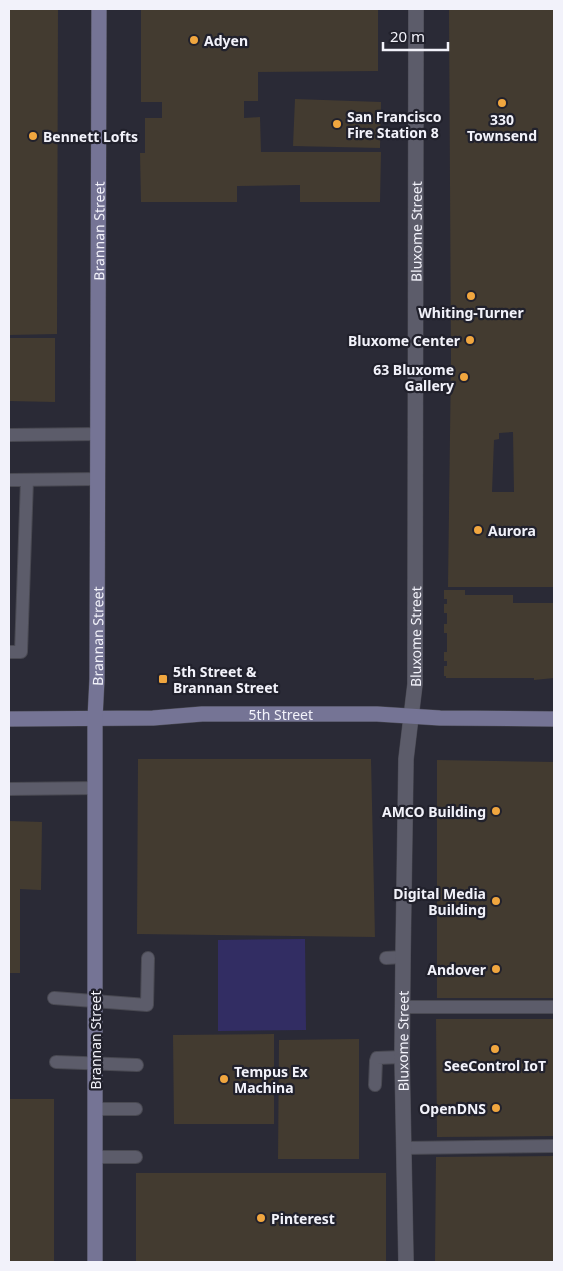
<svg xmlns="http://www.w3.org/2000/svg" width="563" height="1271" font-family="'Noto Sans',sans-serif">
<rect width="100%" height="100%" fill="#2a2a36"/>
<path fill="#322d63" d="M305,939L306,1030L218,1031V940Z"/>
<path fill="#433b30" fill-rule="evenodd" d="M9,9H58L57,334L9,335Z
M141,9H378V71L258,72V101H244V118L260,117L261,152H381L380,202H300V185L237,186V202H141L140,153H145V118H162V102H141Z
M449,9H554V587H448L451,359ZM513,432L514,492H492L494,440L499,439V433Z
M295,99L381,102L380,148L293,146Z
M9,338H55V402L9,401Z
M444,590H465V595H513V603H554V678L534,680V678H446V676H444V666H447V661H444V652H447V633H444V624H447V613H444V604H447V599H444Z
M138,759H371L375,937L137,934Z
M437,760L554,762V998H437Z
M9,821L42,822L41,890L20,889V973H9Z
M436,1019H554V1136L437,1137Z
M274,1034V1124H174L173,1035Z
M359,1039V1159H278L279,1040Z
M9,1099H54V1262H9Z
M554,1156V1262H435L436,1157Z
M136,1173H386V1262H136Z"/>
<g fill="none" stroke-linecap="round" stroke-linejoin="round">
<g stroke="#494952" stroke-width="14">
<path id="lane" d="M9,435L98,434
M9,480L98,479
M9,652H21L27,480
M9,789L96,788
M386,958L403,957
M54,998L147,1005L148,958
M402,1007H554
M56,1062L137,1065
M375,1085L376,1061L377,1058L402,1057
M95,1109H136
M405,1148L554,1146
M95,1157H136"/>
</g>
<g stroke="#494952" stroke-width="16">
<g id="street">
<path id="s1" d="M406,1262L402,1057L403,957L406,759L415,684L416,9"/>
</g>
</g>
<g stroke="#494952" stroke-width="16">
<g id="secondary">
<path id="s2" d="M9,719L153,718L202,714H377L440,718L554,719"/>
<path id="s3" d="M95,1262V718L97,679L99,9"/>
</g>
</g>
<use href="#lane" stroke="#5c5c6a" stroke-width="12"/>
<use href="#street" stroke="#5c5c6a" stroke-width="15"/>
<use href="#secondary" stroke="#757495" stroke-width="15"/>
</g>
<g fill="#f0a63f" stroke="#21212c" stroke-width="2">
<circle cx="194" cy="40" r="5"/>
<circle cx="502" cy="103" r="5"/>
<circle cx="337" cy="124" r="5"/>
<circle cx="33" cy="136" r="5"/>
<circle cx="471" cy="296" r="5"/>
<circle cx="470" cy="340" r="5"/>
<circle cx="464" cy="377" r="5"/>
<circle cx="478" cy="530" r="5"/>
<rect x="158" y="674" width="10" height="10" rx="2.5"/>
<circle cx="496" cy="811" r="5"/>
<circle cx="496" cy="901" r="5"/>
<circle cx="496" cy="969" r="5"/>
<circle cx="495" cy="1049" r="5"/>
<circle cx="224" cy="1079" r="5"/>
<circle cx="496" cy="1108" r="5"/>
<circle cx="261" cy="1218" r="5"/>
</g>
<g text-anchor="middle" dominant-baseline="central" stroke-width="4.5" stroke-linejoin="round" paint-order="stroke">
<g font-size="14" font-weight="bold" fill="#f2f2fa" stroke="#21212c" text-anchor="start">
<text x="204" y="40">Adyen</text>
<text x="347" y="116">San Francisco<tspan x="347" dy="16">Fire Station 8</tspan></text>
<text x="502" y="119" text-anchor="middle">330<tspan x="502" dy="16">Townsend</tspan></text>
<text x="43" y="136">Bennett Lofts</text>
<text x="471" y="312" text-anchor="middle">Whiting-Turner</text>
<text x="460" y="340" text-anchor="end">Bluxome Center</text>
<text x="454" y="369" text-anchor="end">63 Bluxome<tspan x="454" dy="16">Gallery</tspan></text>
<text x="488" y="530">Aurora</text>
<text x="173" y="671">5th Street &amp;<tspan x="173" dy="16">Brannan Street</tspan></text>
<text x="486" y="811" text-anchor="end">AMCO Building</text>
<text x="486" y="893" text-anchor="end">Digital Media<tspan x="486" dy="16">Building</tspan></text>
<text x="486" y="969" text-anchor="end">Andover</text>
<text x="495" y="1065" text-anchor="middle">SeeControl IoT</text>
<text x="234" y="1071">Tempus Ex<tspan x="234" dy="16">Machina</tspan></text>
<text x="486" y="1108" text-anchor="end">OpenDNS</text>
<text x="271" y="1218">Pinterest</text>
</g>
<g font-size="14" fill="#f2f2fa" stroke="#21212c">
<text stroke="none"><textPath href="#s3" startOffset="1031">Brannan Street</textPath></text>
<text stroke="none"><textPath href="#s1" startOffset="1031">Bluxome Street</textPath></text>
<text stroke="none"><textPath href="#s3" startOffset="626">Brannan Street</textPath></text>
<text stroke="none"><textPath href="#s1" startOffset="626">Bluxome Street</textPath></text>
<text stroke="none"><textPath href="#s2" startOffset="272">5th Street</textPath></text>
<text transform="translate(95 1040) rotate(-90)">Brannan Street</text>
<text stroke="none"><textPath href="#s1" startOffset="221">Bluxome Street</textPath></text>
</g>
</g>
<rect width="563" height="1271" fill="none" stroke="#f2f2fa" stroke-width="20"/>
<path d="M383 42v8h65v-8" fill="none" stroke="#f2f2fa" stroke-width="2.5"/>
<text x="390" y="42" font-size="15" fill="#f2f2fa" stroke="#21212c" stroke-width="4" paint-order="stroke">20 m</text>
</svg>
